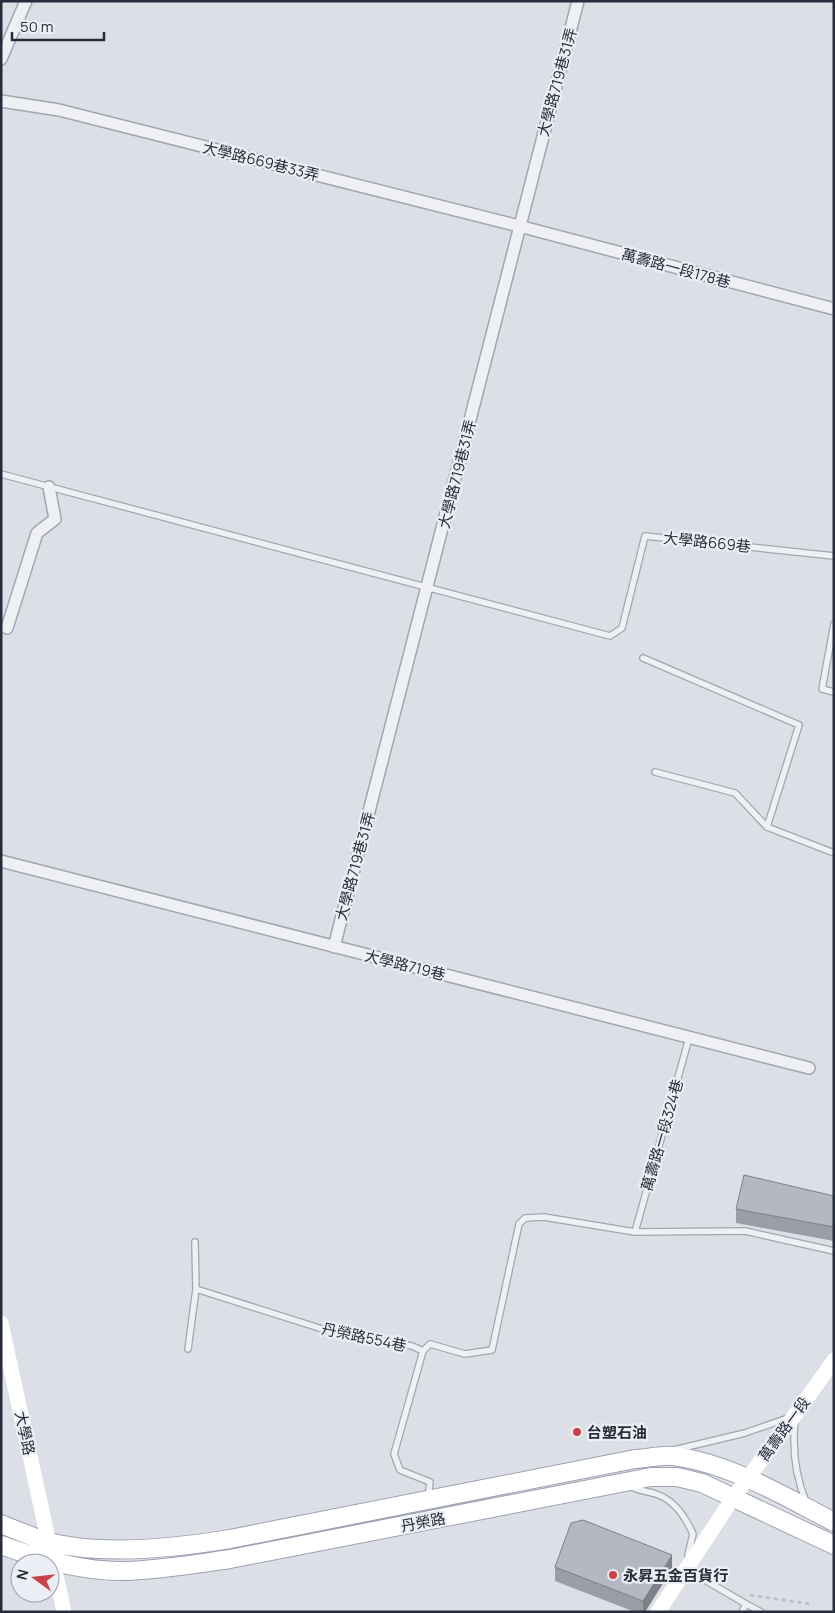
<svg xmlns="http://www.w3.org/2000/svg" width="835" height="1613" font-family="Manrope,'Noto Sans TC',sans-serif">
<rect width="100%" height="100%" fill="#dcdfe6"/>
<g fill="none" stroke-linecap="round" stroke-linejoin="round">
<g stroke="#a2a6b0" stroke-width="8">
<path id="lane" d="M1,474L610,636L622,628L645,536L834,556
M834,624L822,689L834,692
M643,658L799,725L767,827L834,853
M655,772L735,793L767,827
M689,1038L635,1232L745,1231L834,1251
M196,1289L338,1334L412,1346L423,1351L394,1454L400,1470L430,1482L428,1498
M188,1349L196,1289L195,1242
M423,1351L430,1344L465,1354L492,1350L519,1224L525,1218L544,1217L635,1232
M795,1421C792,1450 795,1475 806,1502
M674,1450L745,1433L788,1418
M630,1486C638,1491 647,1491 656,1494C674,1500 686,1518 693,1534L688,1555
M686,1569L746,1604L742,1612
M746,1604L761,1612"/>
</g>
<g stroke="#a2a6b0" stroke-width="14">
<path id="street" d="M1,59L26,1
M1,101L59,110L519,226L834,309
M7,628L37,533L55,519L49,487
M1,861L809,1068
M334,947L578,1"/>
</g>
<g stroke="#9ca2b1" stroke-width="20">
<path id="primary" d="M1,1524C16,1530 32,1537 48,1542C103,1556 175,1548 230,1539L635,1459C648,1458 662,1455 674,1456C731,1464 784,1496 834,1522
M1,1545C39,1559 83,1572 124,1571C159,1570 195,1564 230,1559L651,1477H677L702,1483L834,1545"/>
</g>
<path stroke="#bbbdc4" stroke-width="2.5" stroke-dasharray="4 4" stroke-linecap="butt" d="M750,1595L810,1604"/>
<use href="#lane" stroke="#eff0f4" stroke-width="5.5"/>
<use href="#street" stroke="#eff0f4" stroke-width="11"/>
<path stroke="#fff" stroke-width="15" d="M1,1323L64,1612
M658,1612L733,1498L798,1411L834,1360"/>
<use href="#primary" stroke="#fff" stroke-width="18"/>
</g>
<path fill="#9b9ea7" d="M834,1196V1241L736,1223V1209Z
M555,1567L672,1569L645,1612H635L555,1581Z"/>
<path fill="#7e8188" d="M672,1555V1569L645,1612H643V1601Z"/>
<path fill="#b4b8c2" stroke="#7e8188" d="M744,1175L834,1196V1227L736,1209Z
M583,1520L672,1555L643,1601L555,1567L571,1523Z"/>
<g fill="#ca4249" stroke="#ebeef4" stroke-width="2">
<circle cx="577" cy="1432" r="5"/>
<circle cx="613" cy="1575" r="5"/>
</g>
<g text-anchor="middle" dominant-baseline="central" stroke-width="4.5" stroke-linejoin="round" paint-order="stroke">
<g font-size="15" fill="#262c3c" stroke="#ebeef4">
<text transform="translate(557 82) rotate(-75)">大學路719巷31弄</text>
<text transform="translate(261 161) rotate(14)">大學路669巷33弄</text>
<text transform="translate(676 268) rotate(15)">萬壽路一段178巷</text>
<text transform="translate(457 474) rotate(-76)">大學路719巷31弄</text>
<text transform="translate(707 542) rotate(6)">大學路669巷</text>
<text transform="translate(355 866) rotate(-75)">大學路719巷31弄</text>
<text transform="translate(405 965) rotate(14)">大學路719巷</text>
<text transform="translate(662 1135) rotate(-74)">萬壽路一段324巷</text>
<text transform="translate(364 1337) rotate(12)">丹榮路554巷</text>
<text transform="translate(784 1429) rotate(-54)">萬壽路一段</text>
<text transform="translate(25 1433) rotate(78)">大學路</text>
<text transform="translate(423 1522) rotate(-11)">丹榮路</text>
</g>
<g font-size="15" font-weight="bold" fill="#262c3c" stroke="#ebeef4" text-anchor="start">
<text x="587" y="1432">台塑石油</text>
<text x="623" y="1575">永昇五金百貨行</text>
</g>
</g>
<rect width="835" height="1613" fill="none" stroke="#262c3c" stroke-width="5"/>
<g transform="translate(35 1578) rotate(285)"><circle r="24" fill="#ebeef4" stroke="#9ca0aa"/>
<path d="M0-4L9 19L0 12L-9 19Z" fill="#ca4249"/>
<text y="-8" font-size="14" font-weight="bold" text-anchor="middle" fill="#262c3c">N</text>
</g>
<path d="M12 32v8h92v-8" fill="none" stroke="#262c3c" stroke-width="2.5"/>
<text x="20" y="32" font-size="15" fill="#262c3c" stroke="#ebeef4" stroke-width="4" paint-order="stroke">50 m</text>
</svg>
